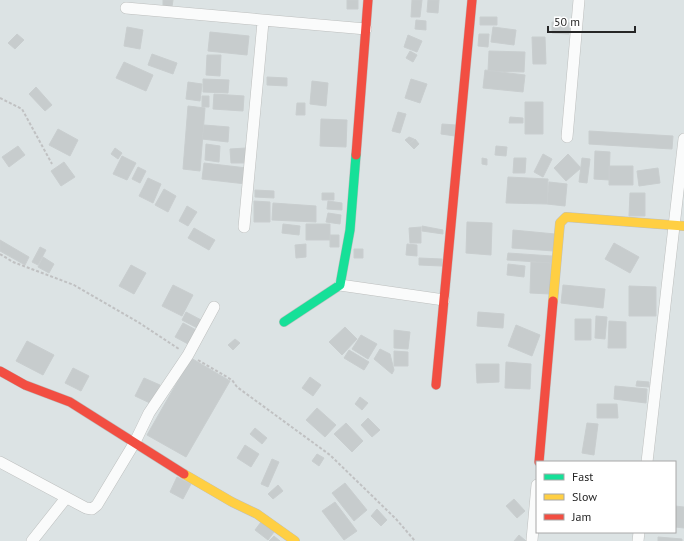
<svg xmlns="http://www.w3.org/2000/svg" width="684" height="541" font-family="'PT Sans',sans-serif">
<rect width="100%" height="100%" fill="#dce3e4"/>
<path fill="#c7cccd" stroke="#c9cecf" d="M163,0H173L172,7H163Z
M347,0H358V9H347Z
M412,0H422L420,17H411Z
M428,0H439L438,13L427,12Z
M480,17H497V25H480Z
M416,20L426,21V30L415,29Z
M552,22L570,23L569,34L552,33Z
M127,27L143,30L140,49L124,46Z
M493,27L516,30L514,45L491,42Z
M210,32L249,36L247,55L208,51Z
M17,34L24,40L15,49L8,43Z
M479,34H489L488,47L478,46Z
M408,35L422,41L417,52L404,47Z
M532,37H545L546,64H533Z
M410,51L417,55L413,62L406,58Z
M489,51L525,52L524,72L488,71Z
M152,54L177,63L173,74L148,65Z
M207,55H221L220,76L206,75Z
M124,62L153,75L146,91L116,78Z
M485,70L525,75L523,92L483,88Z
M267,77L287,78V86L267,85Z
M203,79L229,80L228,93L203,92Z
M411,79L427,84L420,103L405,98Z
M312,81L328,83L326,106L310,104Z
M188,82L202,84L200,101L186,99Z
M36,87L52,105L45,111L29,94Z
M214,94L244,96L243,111L213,109Z
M202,96H209V107H202Z
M525,102H543V134H525Z
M297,103H305V115H296Z
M188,106L205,108L200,171L183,169Z
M398,112L406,114L400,133L392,131Z
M510,117L523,118V123H509Z
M321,119L347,120L346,147L320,146Z
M442,124L456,125L455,136L441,134Z
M204,125L229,127L228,142L202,139Z
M58,129L78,140L70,156L49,145Z
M589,131L673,136L672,149L589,144Z
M409,137L414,139L409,144L405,140Z
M415,139L419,144L414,149L409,144Z
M206,144L220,146L219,162L205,160Z
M18,146L25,155L9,167L2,157Z
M496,146L507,147L506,156L495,155Z
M115,148L122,153L118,159L111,154Z
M246,148L247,163H231L230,149Z
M595,151L610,152L609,180L594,179Z
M543,154L552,159L543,177L534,172Z
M568,154L581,168L566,181L554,168Z
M122,156L136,163L127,180L113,174Z
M482,158L487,159V165L482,164Z
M514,158H526L525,173H513Z
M582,158L590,159L587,183L579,182Z
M64,162L75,177L61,186L51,171Z
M204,163L247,168L246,184L202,179Z
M609,166H633V185H609Z
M138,167L146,171L140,183L132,179Z
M658,168L660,183L639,186L637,171Z
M508,177L548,179L547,204L506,203Z
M148,178L161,184L153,203L139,196Z
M549,182L567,184L565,206L547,204Z
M164,189L176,196L168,212L155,205Z
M255,190L274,191V198L255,197Z
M322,193H334V200H322Z
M630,193H645V216H629Z
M254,201L270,202V222H254Z
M328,201L342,203V210L327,209Z
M273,203L316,206V222L272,220Z
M187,206L197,212L188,226L179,221Z
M328,213L341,215L340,224L326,222Z
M467,222L492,223L491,255L466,253Z
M283,224L300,226L299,235L282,233Z
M306,224H330V240H306Z
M422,226L443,230V234L422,231Z
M421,227V243H410L409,228Z
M194,228L215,240L209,250L188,238Z
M513,230L555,234L554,251L512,248Z
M330,235H339V247H330Z
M0,240L29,257L25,265L0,251Z
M614,243L639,257L630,273L605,259Z
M306,244V257L296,258L295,245Z
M407,244L417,245V256L406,255Z
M40,247L46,250L38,265L32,262Z
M354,249H363V258H354Z
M508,253L552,256L551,263L507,260Z
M43,257L54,264L49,273L38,267Z
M419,258L442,259V266L419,265Z
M531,262L551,263L550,294L530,293Z
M508,264L525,266L524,277L507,275Z
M131,265L146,273L134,294L119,286Z
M173,285L193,295L182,316L162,306Z
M563,285L605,289L603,308L561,303Z
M629,286L656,287V316H629Z
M186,312L205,322L201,330L182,320Z
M478,312L504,314L503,328L477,326Z
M596,316L607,317L605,339L595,338Z
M575,319H591V340H575Z
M609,321L626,322V348H608Z
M183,323L198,331L190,345L175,337Z
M516,325L540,335L532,356L508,346Z
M345,327L357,339L342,355L329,342Z
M394,330L410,332L408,349L394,348Z
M361,335L377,344L368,359L352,349Z
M235,339L240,343L233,350L228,345Z
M27,341L54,355L43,375L16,361Z
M380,349L390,354L394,370L392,374L374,359Z
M349,350L369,362L364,370L344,358Z
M394,351L408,352V366H394Z
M191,358L230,381L186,457L147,435Z
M506,362L531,364L530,389L505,388Z
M476,364H499V382L477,383Z
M73,368L89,376L81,391L65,383Z
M310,377L321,385L313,396L302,388Z
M144,378L160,385L152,404L135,396Z
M637,381L649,382V387L636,386Z
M615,386L647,389L646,403L614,399Z
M360,397L368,403L362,410L355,404Z
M597,404H617L618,418H597Z
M317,408L336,425L325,437L306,420Z
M368,418L380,430L372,437L361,425Z
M346,423L363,441L352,452L334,434Z
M587,423L598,424L594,455L582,453Z
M255,428L267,438L262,444L250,434Z
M245,445L259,454L251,467L237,458Z
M317,454L324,458L319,466L312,461Z
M272,459L279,462L268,487L261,484Z
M177,477L191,484L183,499L170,492Z
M345,483L367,510L354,521L332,493Z
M278,485L283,491L273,499L268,494Z
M514,499L525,511L517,518L506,506Z
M335,502L357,531L344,540L322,511Z
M675,506L684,507V528L675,527Z
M377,509L387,520L381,526L371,516Z
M261,522L274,532L268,540L255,530Z
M519,535L526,541H514Z
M274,536L280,541H269Z
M658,537L682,539V541H658Z"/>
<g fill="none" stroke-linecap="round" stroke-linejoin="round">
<g stroke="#bdbfbe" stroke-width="12">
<path id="street" d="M126,8L366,29
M567,137L579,0
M244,227L263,22
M340,285L444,300
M0,462L86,508L92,509L97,505L135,442L149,413L188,355L214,307
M647,462L684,139
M532,540L537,485
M32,541L66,498
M638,541L639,532"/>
</g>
<g stroke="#bdbfbe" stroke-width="10">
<path id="fast" d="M284,322L340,285L350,230L356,155"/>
</g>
<g stroke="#bdbfbe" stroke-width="10">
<path id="slow" d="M553,301L560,223L566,217L684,226
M184,474L232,502L257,514L295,541"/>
</g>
<g stroke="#bdbfbe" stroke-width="10">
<path id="jam" d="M356,155L368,0
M0,371L25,385L70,402L184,474
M436,385L472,0
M539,462L553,301"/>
</g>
<path stroke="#c0c1c2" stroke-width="2" stroke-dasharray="3 2" stroke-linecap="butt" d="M0,98L22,109L52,164
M0,254L13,262L74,285L138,322L179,349
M198,360L232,380L237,387L330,455L396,519L415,541"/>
<use href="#street" stroke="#fafbfb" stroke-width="11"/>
<use href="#fast" stroke="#16e098" stroke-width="9"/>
<use href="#slow" stroke="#ffcf43" stroke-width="9"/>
<use href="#jam" stroke="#f24e42" stroke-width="9"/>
</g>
<rect x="536" y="461" width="140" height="72" fill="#ffffff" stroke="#a8a8a8"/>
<rect x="544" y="474" width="20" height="6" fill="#16e098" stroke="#a8a8a8"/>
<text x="572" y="481" font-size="12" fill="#262626">Fast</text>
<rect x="544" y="494" width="20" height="6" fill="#ffcf43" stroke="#a8a8a8"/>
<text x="572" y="501" font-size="12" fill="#262626">Slow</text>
<rect x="544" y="514" width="20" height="6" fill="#f24e42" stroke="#a8a8a8"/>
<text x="572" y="521" font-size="12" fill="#262626">Jam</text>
<path d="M548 26v6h87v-6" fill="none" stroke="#262626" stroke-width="2"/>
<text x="554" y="26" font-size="12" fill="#262626" stroke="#ffffff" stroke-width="3" paint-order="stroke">50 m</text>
</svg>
